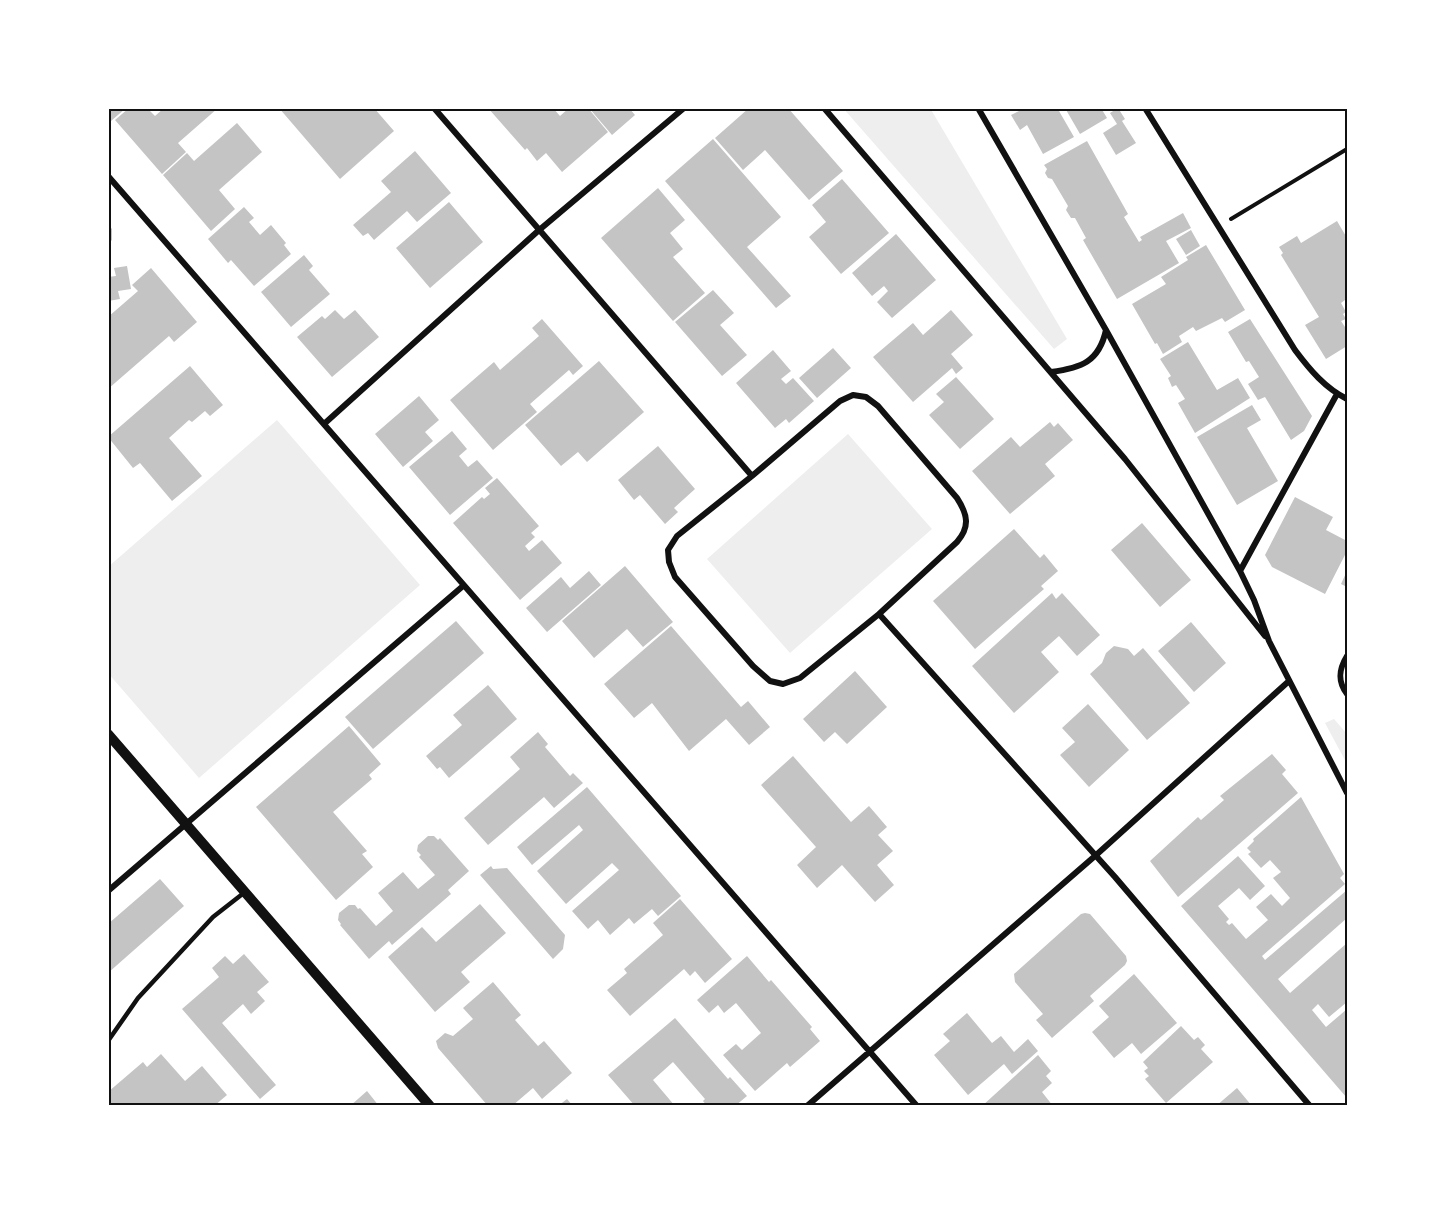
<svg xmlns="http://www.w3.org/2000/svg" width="1455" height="1214" font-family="Raleway,sans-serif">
<rect width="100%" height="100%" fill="#fff"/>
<path fill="#eee" d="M843,108H930L1067,339L1054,349Z
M277,420L420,585L199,778L108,673V567Z
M848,434L932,529L790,653L707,559Z
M1334,719L1347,734V764L1325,723Z"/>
<path fill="#c4c4c4" d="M108,108H126L111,121L108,117Z
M129,108H147L155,116L164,108H218L178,143L186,152L162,174L115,120Z
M279,108H374L394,131L340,179Z
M488,108H553L560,116L569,108H588L608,132L562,172L546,153L537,161L527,148L525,150Z
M589,108H629L635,115L612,135Z
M749,108H788L843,171L809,200L765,150L743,170L715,138Z
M1017,108H1064L1059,111L1074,137L1043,154L1027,125L1020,130L1011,115L1019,111Z
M1065,108H1101L1107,118L1080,134Z
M1118,108L1125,119L1122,121L1136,143L1116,155L1103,133L1117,124L1110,113Z
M237,123L262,152L219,190L235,209L211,231L163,175L187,153L194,161Z
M713,139L781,217L747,247L791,296L776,308L665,181Z
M1087,141L1128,214L1124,217L1139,242L1142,240L1140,237L1183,213L1191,228L1166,241L1179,263L1117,299L1083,240L1086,238L1075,218H1071L1066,210L1068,206L1052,179L1048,178L1045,173L1047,169L1044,165Z
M415,151L451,193L417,222L407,211L374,240L368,233L363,236L353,225L391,192L381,181Z
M842,179L889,233L841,274L809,237L826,222L812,205Z
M658,188L685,220L670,233L683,249L673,257L705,293L673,321L601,238Z
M449,202L483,242L430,288L396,248Z
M244,207L254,218L249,222L260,235L271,225L286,243L284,245L291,254L254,286L231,260L228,263L208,239Z
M1337,221L1347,238V304L1345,300L1341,303L1346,312L1343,314L1346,319L1341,321L1347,330V346L1326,359L1305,325L1319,317L1281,255L1283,253L1279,247L1297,236L1301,243Z
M108,224L112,229V240L108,244Z
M1191,230L1200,246L1186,255L1176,239Z
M896,234L936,280L892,318L877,302L888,291L884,286L872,296L852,273Z
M1206,245L1245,310L1225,322L1222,318L1196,331L1193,327L1179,336L1182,342L1163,354L1157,343L1155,344L1132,304L1166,284L1161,277L1188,260L1186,257Z
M304,255L313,266L309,270L330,294L291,327L261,292Z
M127,266L131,289L118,291L120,299L108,301V277L116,276L114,268Z
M151,268L197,322L174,342L169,336L108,389V317L138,291L132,285Z
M713,290L734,313L720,325L747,355L722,376L675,322Z
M335,310L344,319L355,310L379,337L332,377L297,337L322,316L325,319Z
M951,310L973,335L951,354L963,368L956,374L952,368L913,402L873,357L913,323L923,335Z
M542,319L583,366L573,375L569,370L530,404L537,412L493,450L450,400L494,362L500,370L539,336L532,328Z
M1250,319L1312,416L1304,431L1291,440L1265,397L1258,400L1248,384L1259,377L1249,361L1246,362L1228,332Z
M1188,342L1217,390L1238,378L1250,398L1195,433L1178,403L1185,399L1176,385L1172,387L1168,378L1171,376L1160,359Z
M833,348L851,368L817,398L799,378Z
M773,350L791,371L781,379L786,384L793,378L814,401L789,423L786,419L775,428L736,383Z
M599,361L644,412L587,462L578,452L561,466L525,425Z
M190,366L223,405L210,416L205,411L192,422L189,420L169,438L202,476L172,501L140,463L133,468L108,437Z
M956,377L994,419L960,449L929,415L944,402L936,394Z
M419,396L439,420L425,432L433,441L403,467L375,434Z
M1252,405L1261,420L1247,428L1278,481L1237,505L1197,437Z
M1050,422L1054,427L1058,423L1073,440L1045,464L1055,476L1010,514L972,471L1011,437L1020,447Z
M452,431L467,449L459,456L468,467L477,460L493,478L450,515L409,467Z
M658,446L695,489L674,508L678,512L665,524L640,495L634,500L618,480Z
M497,478L539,526L531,533L535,537L525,546L529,551L542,540L562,563L520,600L453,523L482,497L484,499L490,494L485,488Z
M1295,497L1333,517L1326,530L1347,541V551L1325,594L1272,567L1265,555Z
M1142,523L1191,580L1160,607L1111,550Z
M1014,529L1040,558L1044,554L1058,571L1041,586L1044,589L975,649L933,601Z
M625,566L673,622L643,647L627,629L594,658L562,621Z
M589,571L601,585L547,632L526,608L561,577L570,588Z
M1347,571V587L1341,584Z
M1052,593L1056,599L1062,593L1100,635L1077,656L1059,636L1041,652L1059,672L1014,713L972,666Z
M456,621L484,653L373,749L345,717Z
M1191,622L1226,663L1194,692L1158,651Z
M671,626L741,707L748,701L770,727L749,745L726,719L689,751L652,703L634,718L604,684Z
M1114,646L1128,649L1134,656L1143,648L1190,703L1147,740L1090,674L1102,663L1106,653Z
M855,671L887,707L847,744L835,732L824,742L803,719Z
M488,685L517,719L449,778L440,767L437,769L426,756L462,725L453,715Z
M1088,704L1129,750L1089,787L1060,755L1075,742L1062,728Z
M349,726L381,764L369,775L372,779L333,812L367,851L362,854L373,867L336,900L256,807Z
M538,732L548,744L545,747L570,776L573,773L583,783L554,808L544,797L488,845L464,818L520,769L510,757Z
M1272,754L1286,770L1282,774L1298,793L1178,897L1150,861L1198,817L1201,820L1224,800L1220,796Z
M793,756L851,822L869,806L887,827L878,835L893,851L877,865L894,885L875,902L842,865L817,888L797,865L816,847L761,785Z
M587,787L681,896L658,916L652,909L634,924L629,918L610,935L598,920L588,929L572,911L619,870L612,863L566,904L537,871L583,830L579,825L532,865L517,847Z
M1301,797L1344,874L1340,878L1345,884L1262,956L1265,960L1347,890V918L1278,979L1290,993L1347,943V1002L1329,1017L1318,1004L1312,1010L1326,1027L1347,1009V1098L1181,906L1238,856L1265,886L1250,900L1239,888L1218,906L1229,919L1226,922L1229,925L1232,923L1246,939L1268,920L1256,907L1271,894L1282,906L1290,898L1273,878L1281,872L1270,860L1261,868L1248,854L1251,852L1247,848L1254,841L1253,839Z
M428,836H434L438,840L440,838L469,871L448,890L451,894L392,945L389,941L369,959L340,925L341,924L338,920L339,913L349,905H355L358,909L360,908L376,926L393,911L378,893L403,872L418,889L435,875L419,857L421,855L417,851L418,845Z
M491,866L493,869L507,868L565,935L563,949L553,959L480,875Z
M160,879L184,906L108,973V924Z
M680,899L732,959L705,983L695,971L690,976L684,969L630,1016L607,990L627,973L624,969L663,935L653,923Z
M480,904L506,933L461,972L470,982L435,1012L388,957L422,927L436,942Z
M1085,913L1090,914L1126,956L1127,961L1125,965L1090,996L1094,1001L1052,1038L1036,1020L1043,1014L1015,982L1014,974L1081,914Z
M244,954L269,982L257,992L265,1001L251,1014L243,1004L222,1023L276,1085L260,1099L182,1009L219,977L212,968L225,956L233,964Z
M747,956L769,982L771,980L812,1027L810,1029L820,1041L790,1067L787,1063L755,1091L723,1055L736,1044L742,1050L761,1033L736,1003L724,1013L718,1005L709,1013L697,1000Z
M1134,974L1177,1023L1141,1054L1132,1043L1114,1058L1092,1032L1109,1017L1099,1006Z
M493,982L521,1015L515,1020L538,1046L544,1041L572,1073L542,1099L533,1088L512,1106H488L438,1048L436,1041L445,1033L453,1036L473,1019L463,1008Z
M967,1013L992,1043L1001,1036L1014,1052L1028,1039L1038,1051L1012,1074L1004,1064L968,1095L934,1055L950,1041L943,1034Z
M675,1018L728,1079L730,1077L747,1096L735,1106H707L703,1101L705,1099L673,1062L653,1080L675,1106H635L608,1075Z
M1181,1026L1194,1040L1198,1037L1205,1045L1201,1049L1213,1062L1166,1103L1145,1079L1149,1076L1144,1071L1148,1068L1143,1062Z
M161,1054L185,1081L202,1066L227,1095L214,1106H108V1092L143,1062L147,1067Z
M1038,1055L1051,1071L1046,1076L1052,1083L1042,1092L1053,1106H982Z
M1237,1088L1252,1106H1216Z
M367,1091L379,1106H350Z
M567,1099L573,1106H558Z"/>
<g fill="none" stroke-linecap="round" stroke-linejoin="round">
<path stroke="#111" stroke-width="4" d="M1231,219L1347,149"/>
<path stroke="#111" stroke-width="4.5" d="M108,1041L138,998L213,917L245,892"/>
<path stroke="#111" stroke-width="6" d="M434,108L752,476
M824,108L1125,459L1265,636
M978,108L1106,330L1240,571L1254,600L1269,641L1347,793
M1145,108L1295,350C1310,370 1325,388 1347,399
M108,176L917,1106
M1051,372C1081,368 1099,362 1106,330
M853,395L866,397L878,406L957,498C968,515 970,527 957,542L879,614L800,678L783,684L770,681L753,666L675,577L669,562L668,550L677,536L752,476L840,401Z
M324,424L538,231L684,108
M1240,571L1337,394
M879,614L1115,877L1310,1106
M1347,656C1339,669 1337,681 1347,694
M108,891L463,586
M807,1106L1095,856L1289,681"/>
<path stroke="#111" stroke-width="10" d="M108,734L430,1106"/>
</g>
<rect width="1455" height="1214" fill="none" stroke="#ffffff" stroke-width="219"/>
<rect x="110" y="110" width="1236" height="994" fill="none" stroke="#111" stroke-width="2"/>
</svg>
